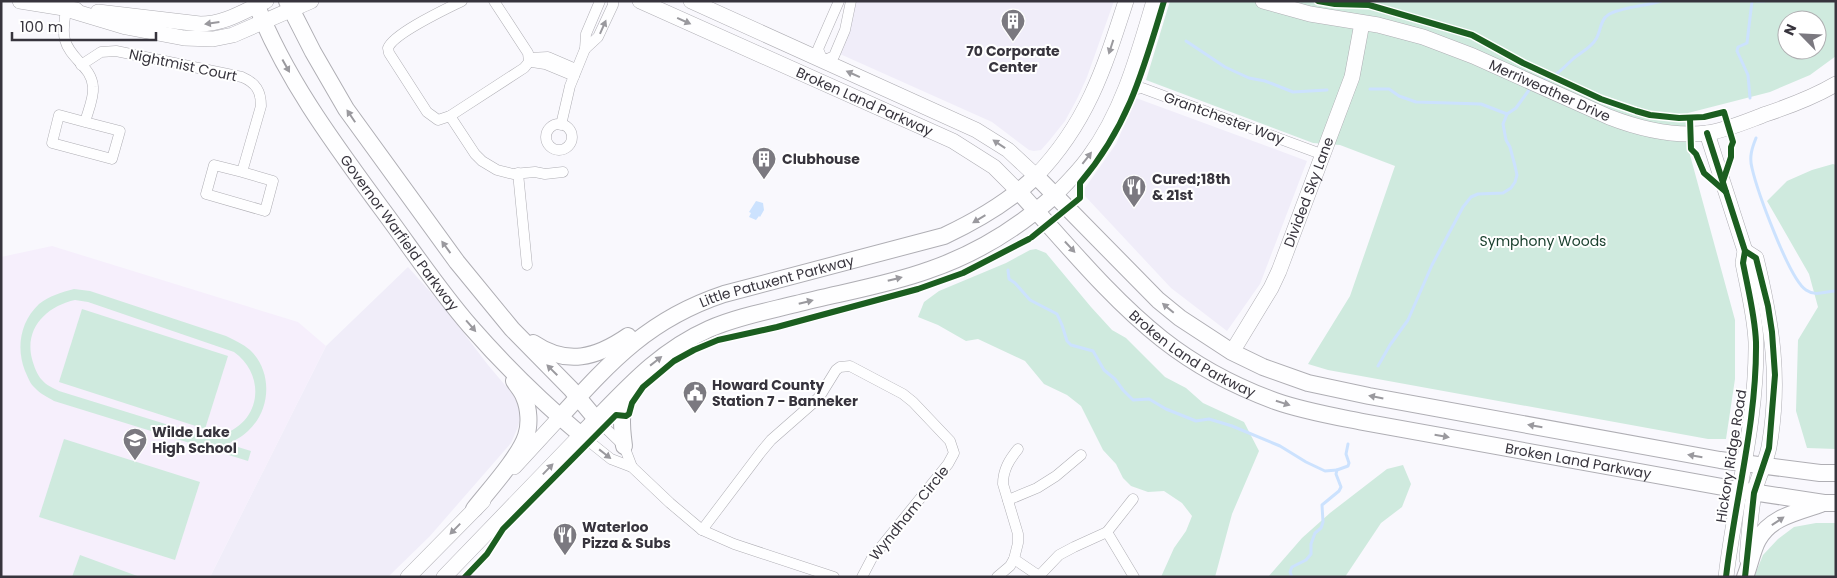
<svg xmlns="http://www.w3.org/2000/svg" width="1837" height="578" font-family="Poppins,sans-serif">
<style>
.built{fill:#f0edf9}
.education{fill:#f6effc}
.green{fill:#cfeade;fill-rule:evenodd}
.water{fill:#cce2fe}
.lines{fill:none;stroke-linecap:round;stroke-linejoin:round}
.stream{stroke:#cce2fe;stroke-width:3}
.street-casing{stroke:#afaeb4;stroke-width:11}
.secondary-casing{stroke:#afaeb4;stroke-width:16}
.primary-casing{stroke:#afaeb4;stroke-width:18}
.street{stroke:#fefeff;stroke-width:10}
.secondary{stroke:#fefeff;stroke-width:15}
.primary{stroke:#fefeff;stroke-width:16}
.cycleway-casing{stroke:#fff;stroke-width:9}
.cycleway{stroke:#1b5e20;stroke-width:6}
.oneway{fill:#9a999e}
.labels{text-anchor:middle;stroke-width:4;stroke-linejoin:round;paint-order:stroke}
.poi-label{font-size:14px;font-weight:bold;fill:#37343d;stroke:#fff;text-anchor:start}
.street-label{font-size:14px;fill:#37343d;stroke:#fff}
.park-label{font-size:14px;fill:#1b412f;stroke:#fff}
</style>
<rect width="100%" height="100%" fill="#f9f8fd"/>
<!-- built -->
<g class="built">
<polygon points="856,1 1114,1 1087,77 1078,97 1065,121 1049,141 1041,150 1034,151 1029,150 992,122 840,54"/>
<polygon points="1136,98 1307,161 1260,284 1227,331 1171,288 1085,196 1085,188 1116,144"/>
<polygon points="408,267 443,306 488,365 516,398 521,414 518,427 511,443 430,536 388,577 210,577 326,346"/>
</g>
<!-- education -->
<polygon class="education" points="52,246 298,322 326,346 210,577 1,577 1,257"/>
<!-- green -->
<g class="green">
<path d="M1170,1H1836V56L1810,75L1770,92L1688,113L1690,155L1735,320V379L1726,439H1708L1328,370L1308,364L1350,296L1395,166L1340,145L1313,143L1146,80ZM1787,20H1817V50H1787Z"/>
<polygon points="1833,164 1836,165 1836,449 1807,448 1796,411 1798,340 1818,307 1809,274 1767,201 1787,181 1812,170"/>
<polygon points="1036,249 1046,253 1091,307 1112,330 1126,338 1165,377 1186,388 1203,403 1244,422 1259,451 1232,514 1215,577 1161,577 1174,548 1186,531 1192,516 1182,503 1164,491 1148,492 1131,486 1123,478 1116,464 1103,450 1081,406 1067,395 1044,384 1025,361 978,339 966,341 938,325 918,317 924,302 939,291 1006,263 1030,250"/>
<path d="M74,289L90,291L226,336C234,340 243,344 250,350C273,372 271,410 248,431C242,437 235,440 228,444L251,451L248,461L54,401C48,397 40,394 35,388C30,384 28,377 25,371C16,348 20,322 39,304C49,296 62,292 74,289ZM75,300L88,302L234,352C267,376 261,423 221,435C215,437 207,436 201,435L59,391C53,388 46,385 42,380C37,375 34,366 32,359C24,328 47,306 75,300Z"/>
<polygon points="82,309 228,356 205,429 59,382"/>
<polygon points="64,439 200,482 175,560 39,517"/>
<polygon points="1403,465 1411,484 1402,507 1381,523 1345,577 1268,577 1302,538 1330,513 1387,469"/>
<polygon points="1816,523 1836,523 1836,577 1754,577 1763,555 1778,539 1794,527"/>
<polygon points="80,555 140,577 72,577"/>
</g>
<!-- water -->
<polygon class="water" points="756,201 763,203 764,210 760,217 759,216 756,220 749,217 751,213 749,212"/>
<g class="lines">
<!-- stream -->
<g class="stream">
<polyline points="1757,1 1764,1"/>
<polyline points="1186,41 1225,67 1249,78 1265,81 1293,92 1327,90"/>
<path d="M1542,81C1556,77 1563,68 1573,59C1581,52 1591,48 1596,39C1601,31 1600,20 1608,15C1619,7 1647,6 1661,1"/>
<polyline points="1370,89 1389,89 1399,96 1416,102 1481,104 1507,114"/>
<polyline points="1750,98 1748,75 1737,51 1738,47 1747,43 1752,1"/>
<path d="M1756,138C1752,148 1749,157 1752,168C1757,190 1789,279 1806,290C1816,297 1825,291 1836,291"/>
<polyline points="1008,270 1009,279 1015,283 1030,300 1057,314 1062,325 1067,341 1071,345 1093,351 1104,370 1115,379 1123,390 1133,400 1149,399 1166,409 1196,421 1209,419 1232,426 1280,446 1306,462 1325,471 1337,470"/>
<polyline points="1378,366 1390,345 1408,320 1432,265 1463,207 1471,197 1478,194 1503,193 1511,188 1515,182 1517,175 1515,166 1510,147 1506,140 1503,124 1507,114 1516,108 1529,90 1533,87"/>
<polyline points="1292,577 1290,572 1292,567 1306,560 1311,554 1311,544 1315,533 1321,528 1323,522 1322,505 1339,491 1341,487 1336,474 1337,470 1348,466 1349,463 1346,454 1348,444"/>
</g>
<defs>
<g id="street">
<path d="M462,1C446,9 394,33 388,48L389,53L427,112L438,120L450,116L524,68L529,62L528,53L494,1"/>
<polyline points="839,1 818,49 823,61 834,56 845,30 851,1"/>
<path d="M66,9C65,19 62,30 65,40C70,59 92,67 93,87C94,98 88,111 85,122L120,131L112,159L52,143L59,115L85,122"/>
<polyline points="585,49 598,37 613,5 613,1"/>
<polyline points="529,58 548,57 576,69"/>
<polyline points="532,62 545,64 574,76"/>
<path d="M81,65L101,52L116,51L242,77C256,83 261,91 261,106L242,172L273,181L265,211L206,194L214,165L242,172"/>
<polyline points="1125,91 1142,88 1321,154"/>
<polyline points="450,116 475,154 482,161 497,170 513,174 535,172 545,174 563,172"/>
<circle cx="559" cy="137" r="13"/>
<polyline points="561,125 570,86 585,49 586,34 600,1"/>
<polyline points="518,173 527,265"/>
<polyline points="596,419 624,446 632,467"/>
<polyline points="581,435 611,459 632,467 670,503 702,530 734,544 834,577"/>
<path d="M1018,449C1009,460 1003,470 1003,484L1018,534V543L1014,559L1039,576L1059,555L1074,547L1107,532L1133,499"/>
<polyline points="1008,500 1037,488 1056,476 1081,455"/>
<polyline points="702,530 761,452 771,440 812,404 820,396 836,370 840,367 850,366 903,394 913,402 950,441 954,453 948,464 872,558 862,577"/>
<polyline points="1107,532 1134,577"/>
<polyline points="997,577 1010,566 1014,559"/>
</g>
<g id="secondary">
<polyline points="20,1 76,10"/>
<path id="s1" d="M640,1L953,141L994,167L1019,192"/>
<path d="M691,1L976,130L1008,150L1036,176C1087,123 1104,69 1126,1"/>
<path id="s2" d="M1263,1L1310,14L1378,25L1423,37L1473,56L1609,117C1640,129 1673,137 1707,133C1727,130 1747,121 1766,114C1790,106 1814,97 1836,84"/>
<polyline points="66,9 126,27 184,38 213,39 233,35 311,1"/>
<path d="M98,12L200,24C225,24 244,11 266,1"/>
<path d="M1707,133L1745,251L1743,263C1748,289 1755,316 1756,342C1757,422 1735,499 1726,577"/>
<path d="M1055,195C1067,183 1079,171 1089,157C1123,111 1138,55 1154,1"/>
<path d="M1745,251L1756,258C1772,324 1781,379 1769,447C1766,463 1757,478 1754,494C1750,515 1749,537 1747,559"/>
<path id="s3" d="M1232,352L1271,288L1279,271L1352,77L1362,23"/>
<polyline points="514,467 560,417"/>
<polyline points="408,577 483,501"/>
<polyline points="444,577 581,435"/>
</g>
<g id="primary">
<path id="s4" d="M255,1C284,76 332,141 379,205C409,245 437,288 470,326C504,365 542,402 581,435C622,394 655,353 709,329C736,317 768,311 796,304C839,293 888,285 929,270C976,254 1018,228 1055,195"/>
<polyline points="287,1 313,52 346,109 457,262 512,329 571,389 596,419"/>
<path id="s5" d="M1019,192C1064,241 1110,298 1162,339C1195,365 1234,386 1275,401C1303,411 1333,416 1363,422L1739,490L1824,503H1836"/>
<path d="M533,343C567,366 596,358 628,336"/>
<path id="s6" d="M560,417C612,360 649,319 724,294L944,236C978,220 1009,202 1036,176L1158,300L1180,318L1232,352L1263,367L1308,383L1369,396L1720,460L1820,473H1836"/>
<path d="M624,446C621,423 620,410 630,388"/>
<path d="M474,509C489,490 519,457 526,436C530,425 529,408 524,397C522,391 517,386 514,381"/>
<path d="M1745,577C1750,565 1752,551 1758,540C1770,517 1798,512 1821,504"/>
</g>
</defs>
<!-- street casing -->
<use href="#street" class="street-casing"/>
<!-- secondary casing -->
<use href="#secondary" class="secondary-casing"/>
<!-- primary casing -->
<use href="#primary" class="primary-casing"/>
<!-- street -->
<use href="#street" class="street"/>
<!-- secondary -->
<use href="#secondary" class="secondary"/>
<!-- primary -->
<use href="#primary" class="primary"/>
<defs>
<g id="cycleway">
<polyline points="1318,1 1335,4 1369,5 1472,35 1523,63 1601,99 1636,111 1650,115 1679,118 1704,117 1724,112 1733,142 1731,147 1731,157 1723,181"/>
<polyline points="1690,118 1691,149 1696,154 1704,173 1726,192"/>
<path d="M1707,133L1745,251L1743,263C1748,289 1755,316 1756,342C1757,422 1735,499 1726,577"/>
<path d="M1032,237L1080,198V183C1128,127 1143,71 1164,1"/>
<polyline points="465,577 487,554 503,529 616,415 626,416 629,414 632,403 643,387 674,361 694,350 718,340 777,327 918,289 963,273 1029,239"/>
<polyline points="1745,577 1754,493 1769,448 1775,375 1772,332 1768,306 1756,258 1745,251"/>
</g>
</defs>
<!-- cycleway casing -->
<use href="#cycleway" class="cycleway-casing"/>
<!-- cycleway -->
<use href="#cycleway" class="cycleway"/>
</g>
<!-- one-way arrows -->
<defs><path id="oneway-solid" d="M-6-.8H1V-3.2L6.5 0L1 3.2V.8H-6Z" transform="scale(1.25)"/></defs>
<g class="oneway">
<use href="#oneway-solid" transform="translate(684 21) rotate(24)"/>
<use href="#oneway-solid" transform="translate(212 23) rotate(172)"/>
<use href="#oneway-solid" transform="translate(603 27) rotate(-66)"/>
<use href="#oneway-solid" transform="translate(1111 47) rotate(108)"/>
<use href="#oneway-solid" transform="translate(286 66) rotate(61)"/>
<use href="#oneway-solid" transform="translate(853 74) rotate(-156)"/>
<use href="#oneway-solid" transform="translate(351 116) rotate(-124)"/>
<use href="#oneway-solid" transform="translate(999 144) rotate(-146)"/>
<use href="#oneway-solid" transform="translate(1087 158) rotate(-52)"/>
<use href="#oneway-solid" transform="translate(979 219) rotate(149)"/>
<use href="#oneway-solid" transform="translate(446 247) rotate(-126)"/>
<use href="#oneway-solid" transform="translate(1070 247) rotate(47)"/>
<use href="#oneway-solid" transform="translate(895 279) rotate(-14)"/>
<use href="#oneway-solid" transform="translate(806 302) rotate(-14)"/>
<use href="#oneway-solid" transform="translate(1168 308) rotate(-140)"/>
<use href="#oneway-solid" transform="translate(471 326) rotate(49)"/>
<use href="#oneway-solid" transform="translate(656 361) rotate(-38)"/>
<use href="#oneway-solid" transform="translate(552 370) rotate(-135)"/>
<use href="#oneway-solid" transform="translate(1376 397) rotate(-169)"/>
<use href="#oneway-solid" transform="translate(1283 403) rotate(18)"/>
<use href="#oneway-solid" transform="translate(1535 426) rotate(-170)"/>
<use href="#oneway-solid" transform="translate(1442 436) rotate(10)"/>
<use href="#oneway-solid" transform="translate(605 454) rotate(38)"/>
<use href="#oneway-solid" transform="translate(1695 456) rotate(-170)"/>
<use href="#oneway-solid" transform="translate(548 469) rotate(-46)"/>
<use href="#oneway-solid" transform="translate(1778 521) rotate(-34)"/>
<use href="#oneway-solid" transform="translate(455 529) rotate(134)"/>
</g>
<!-- icons -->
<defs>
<symbol id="building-pin" viewBox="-11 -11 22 30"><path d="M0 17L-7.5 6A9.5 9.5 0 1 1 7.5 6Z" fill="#7b7980" stroke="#fff"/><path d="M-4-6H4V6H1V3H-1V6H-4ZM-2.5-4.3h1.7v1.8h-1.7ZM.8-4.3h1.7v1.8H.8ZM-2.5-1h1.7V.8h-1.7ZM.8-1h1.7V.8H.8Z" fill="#fff"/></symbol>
<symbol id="restaurant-pin" viewBox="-11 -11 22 30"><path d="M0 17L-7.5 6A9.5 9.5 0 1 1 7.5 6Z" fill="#7b7980" stroke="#fff"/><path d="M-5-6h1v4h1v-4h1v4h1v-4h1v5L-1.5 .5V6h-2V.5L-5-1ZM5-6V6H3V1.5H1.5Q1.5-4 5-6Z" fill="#fff"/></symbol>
<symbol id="civic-pin" viewBox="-11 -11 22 30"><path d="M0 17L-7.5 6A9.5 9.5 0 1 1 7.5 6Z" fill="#7b7980" stroke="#fff"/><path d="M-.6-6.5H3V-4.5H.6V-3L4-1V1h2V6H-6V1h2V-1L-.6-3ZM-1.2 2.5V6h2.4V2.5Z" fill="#fff"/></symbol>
<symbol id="school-pin" viewBox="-11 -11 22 30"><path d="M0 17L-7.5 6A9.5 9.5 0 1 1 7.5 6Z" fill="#7b7980" stroke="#fff"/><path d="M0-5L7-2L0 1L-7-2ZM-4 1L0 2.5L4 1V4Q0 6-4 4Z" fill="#fff"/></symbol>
</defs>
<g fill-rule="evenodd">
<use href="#building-pin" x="999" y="7" width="28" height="38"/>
<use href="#building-pin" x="750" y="145" width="28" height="38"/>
<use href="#restaurant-pin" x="1120" y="173" width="28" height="38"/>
<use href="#civic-pin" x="681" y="379" width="28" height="38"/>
<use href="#school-pin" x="121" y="426" width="28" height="38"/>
<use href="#restaurant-pin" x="551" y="521" width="28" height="38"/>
</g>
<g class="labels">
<!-- poi labels -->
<g class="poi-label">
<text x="1013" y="56" text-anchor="middle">70 Corporate<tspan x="1013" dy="16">Center</tspan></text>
<text x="782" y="164">Clubhouse</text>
<text x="1152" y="184">Cured;18th<tspan x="1152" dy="16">&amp; 21st</tspan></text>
<text x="712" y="390">Howard County<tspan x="712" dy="16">Station 7 - Banneker</tspan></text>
<text x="152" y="437">Wilde Lake<tspan x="152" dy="16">High School</tspan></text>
<text x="582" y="532">Waterloo<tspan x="582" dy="16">Pizza &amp; Subs</tspan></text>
</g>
<!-- street labels -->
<g class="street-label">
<text transform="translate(183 65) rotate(12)" y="5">Nightmist Court</text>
<text dy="5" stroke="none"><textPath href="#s2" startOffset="302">Merriweather Drive</textPath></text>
<text dy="5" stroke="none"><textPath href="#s1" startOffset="246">Broken Land Parkway</textPath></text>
<text transform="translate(1224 118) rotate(20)" y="5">Grantchester Way</text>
<text dy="5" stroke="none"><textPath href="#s3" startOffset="178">Divided Sky Lane</textPath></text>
<text dy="5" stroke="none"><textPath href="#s4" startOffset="274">Governor Warfield Parkway</textPath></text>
<text dy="5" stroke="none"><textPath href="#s6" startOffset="262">Little Patuxent Parkway</textPath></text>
<text dy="5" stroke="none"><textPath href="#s5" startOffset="239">Broken Land Parkway</textPath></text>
<text transform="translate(1731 456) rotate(-81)" y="5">Hickory Ridge Road</text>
<text dy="5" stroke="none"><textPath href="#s5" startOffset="644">Broken Land Parkway</textPath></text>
<text transform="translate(909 513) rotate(-51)" y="5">Wyndham Circle</text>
</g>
<!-- park labels -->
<g class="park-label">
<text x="1543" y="246">Symphony Woods</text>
</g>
</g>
<!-- border -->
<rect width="1837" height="578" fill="none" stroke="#37343d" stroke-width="5"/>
<!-- north arrow -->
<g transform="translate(1802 35) rotate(294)"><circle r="24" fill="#ffffff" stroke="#afaeb1"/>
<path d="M0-4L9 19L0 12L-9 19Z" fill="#7b7980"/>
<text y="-8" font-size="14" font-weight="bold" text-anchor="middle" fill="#37343d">N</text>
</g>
<!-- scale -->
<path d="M12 32v8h144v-8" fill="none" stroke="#37343d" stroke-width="2.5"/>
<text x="20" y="32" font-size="15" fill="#37343d" stroke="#ffffff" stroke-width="4" paint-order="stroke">100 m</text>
</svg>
